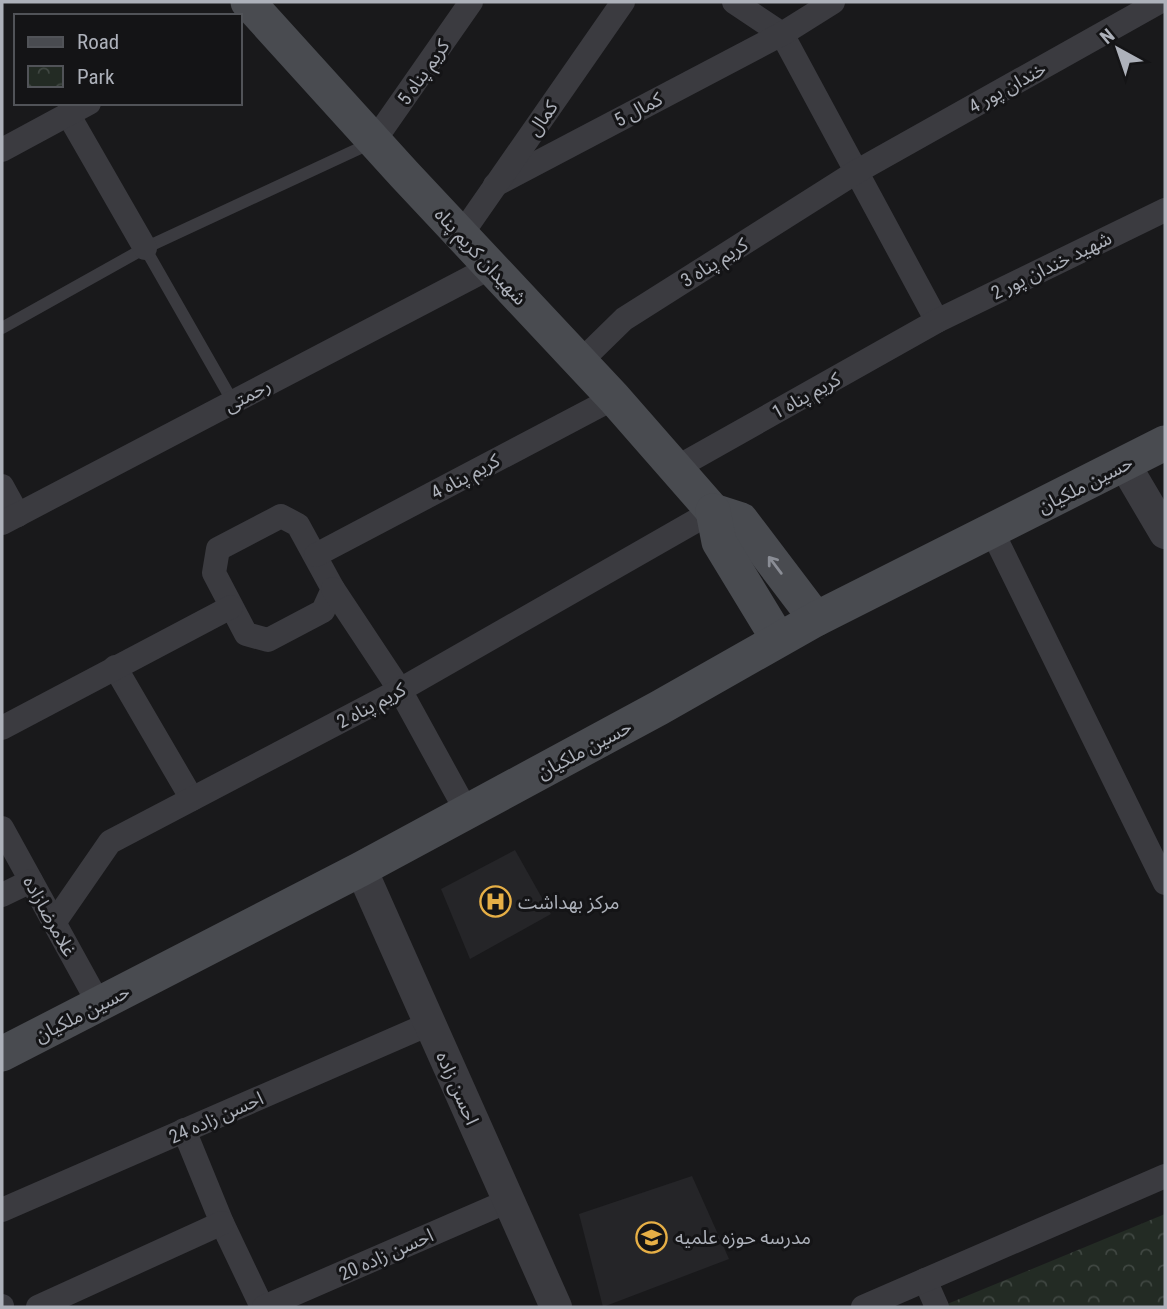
<svg xmlns="http://www.w3.org/2000/svg" width="1167" height="1309" font-family="'Roboto Condensed','Noto Sans Arabic',sans-serif">
<style>
.built{fill:#252528}
.park{fill:url(#park-crowns)}
.lines{fill:none;stroke-linecap:round;stroke-linejoin:round}
.service{stroke:#3b3b40;stroke-width:12}
.minor{stroke:#3b3b40;stroke-width:24}
.tertiary{stroke:#3b3b40;stroke-width:32}
.secondary{stroke:#494b50;stroke-width:35}
.oneway{stroke:#8a8d95}
.labels{text-anchor:middle;stroke-width:6;stroke-linejoin:round;paint-order:stroke}
.street-label{font-size:19px;fill:#adb1ba;stroke:#141416}
.poi-label{font-size:19px;fill:#adb1ba;stroke:#141416;text-anchor:start}
</style>
<defs>
<pattern id="park-crowns" width="20" height="18" patternUnits="userSpaceOnUse" patternTransform="scale(1.75)"><rect width="20" height="18" fill="#232b24"/><path d="M2 6a3 3 0 1 1 6 0M12 15a3 3 0 1 1 6 0" fill="none" stroke="#404742"/></pattern>
</defs>
<rect width="100%" height="100%" fill="#19191b"/>
<!-- built -->
<g class="built">
<polygon points="515,850 551,914 470,959 441,889"/>
<polygon points="692,1176 729,1259 603,1307 579,1214"/>
</g>
<!-- park -->
<polygon class="park" points="1165,1214 1165,1307 940,1307"/>
<g class="lines">
<!-- service -->
<g class="service">
<polyline points="145,248 233,402"/>
<polyline points="2,328 145,248 371,143"/>
</g>
<!-- minor -->
<g class="minor">
<polyline points="734,2 782,34 937,321"/>
<polyline points="68,114 145,248"/>
<polyline points="374,141 471,2"/>
<polyline points="2,150 89,103"/>
<polyline points="495,185 782,34 833,2"/>
<polyline points="461,235 623,2"/>
<polyline points="580,362 624,319 856,172 1159,2"/>
<polyline points="676,468 937,321 1165,210"/>
<polyline points="2,486 18,515"/>
<polygon points="281,516 298,525 333,589 323,611 268,640 246,634 214,573 218,549"/>
<polyline points="2,523 491,267"/>
<polyline points="992,531 1165,883"/>
<polyline points="316,555 614,398"/>
<polyline points="333,589 400,690 467,812"/>
<polyline points="115,667 192,799"/>
<polyline points="2,728 231,607"/>
<polyline points="2,828 99,1004"/>
<polyline points="2,895 31,881"/>
<polyline points="54,923 110,842 400,690 713,511"/>
<polyline points="184,1130 222,1223 262,1307"/>
<polyline points="2,1210 429,1024"/>
<polyline points="925,1280 937,1307"/>
<polyline points="2,1306 2,1307"/>
<polyline points="38,1307 222,1223"/>
<polyline points="264,1307 508,1201"/>
<polyline points="863,1307 1165,1176"/>
</g>
<!-- tertiary -->
<g class="tertiary">
<polyline points="1125,465 1165,533"/>
<polyline points="361,869 556,1307"/>
</g>
<!-- secondary -->
<g class="secondary">
<polyline points="248,2 404,174 614,398 713,511"/>
<polyline points="713,511 741,520 816,619"/>
<polyline points="713,511 719,542 778,639"/>
<polyline points="2,1054 361,869 659,708 816,619 1165,443"/>
</g>
</g>
<!-- one-way arrows -->
<defs><path id="oneway-shaft" d="M-6 0H5M1.5-3L5.5 0L1.5 3" fill="none" stroke-width="1.6" stroke-linecap="round" stroke-linejoin="round" transform="scale(1.75)"/></defs>
<use class="oneway" href="#oneway-shaft" transform="translate(775 565) rotate(-127)"/>
<!-- icons -->
<defs>
<symbol id="hospital-ring" viewBox="-11 -11 22 22"><circle r="9.5" fill="#141416" stroke="#e6af46" stroke-width="1.5"/><path d="M-5-5h3v3.5h4V-5h3V5h-3V1.5h-4V5h-3Z" fill="#e6af46"/></symbol>
<symbol id="school-ring" viewBox="-11 -11 22 22"><circle r="9.5" fill="#141416" stroke="#e6af46" stroke-width="1.5"/><path d="M0-5L7-2L0 1L-7-2ZM-4 1L0 2.5L4 1V4Q0 6-4 4Z" fill="#e6af46"/></symbol>
</defs>
<g fill-rule="evenodd">
<use href="#hospital-ring" x="478" y="884" width="35" height="35"/>
<use href="#school-ring" x="634" y="1220" width="35" height="35"/>
</g>
<g class="labels">
<!-- street labels -->
<g class="street-label">
<text transform="translate(423 72) rotate(-55)" y="7">کریم پناه 5</text>
<text transform="translate(1007 87) rotate(-29)" y="7">خندان پور 4</text>
<text transform="translate(638 109) rotate(-28)" y="7">کمال 5</text>
<text transform="translate(542 118) rotate(-55)" y="7">کمال</text>
<text transform="translate(481 256) rotate(47)" y="7">شهیدان کریم پناه</text>
<text transform="translate(714 262) rotate(-32)" y="7">کریم پناه 3</text>
<text transform="translate(1051 265) rotate(-26)" y="7">شهید خندان پور 2</text>
<text transform="translate(247 395) rotate(-28)" y="7">رحمتی</text>
<text transform="translate(806 395) rotate(-29)" y="7">کریم پناه 1</text>
<text transform="translate(465 476) rotate(-28)" y="7">کریم پناه 4</text>
<text transform="translate(1085 484) rotate(-27)" y="7">حسین ملکیان</text>
<text transform="translate(371 705) rotate(-28)" y="7">کریم پناه 2</text>
<text transform="translate(584 749) rotate(-28)" y="7">حسین ملکیان</text>
<text transform="translate(50 916) rotate(61)" y="7">غلامرضازاده</text>
<text transform="translate(82 1013) rotate(-27)" y="7">حسین ملکیان</text>
<text transform="translate(458 1088) rotate(66)" y="7">احسن زاده</text>
<text transform="translate(216 1117) rotate(-24)" y="7">احسن زاده 24</text>
<text transform="translate(386 1254) rotate(-24)" y="7">احسن زاده 20</text>
</g>
<!-- poi labels -->
<g class="poi-label">
<text x="518" y="909">مرکز بهداشت</text>
<text x="675" y="1244">مدرسه حوزه علمیه</text>
</g>
</g>
<!-- border -->
<rect width="1167" height="1309" fill="none" stroke="#adb1ba" stroke-width="7"/>
<!-- legend -->
<rect x="14" y="14" width="228" height="91" fill="#141416" stroke="#515358" stroke-width="2"/>
<rect x="28" y="37" width="35" height="10" fill="#494b50" stroke="#515358" stroke-width="2"/>
<text x="77" y="49" font-size="21" fill="#adb1ba">Road</text>
<rect x="28" y="66" width="35" height="21" fill="url(#park-crowns)" stroke="#515358" stroke-width="2"/>
<text x="77" y="84" font-size="21" fill="#adb1ba">Park</text>
<!-- north arrow -->
<g transform="translate(1118 49) rotate(320)" stroke="#141416" stroke-width="5" paint-order="stroke">
<path d="M0-5L12 26L0 18L-12 26Z" fill="#adb1ba"/>
<text y="-10" font-size="19" font-weight="bold" text-anchor="middle" fill="#adb1ba">N</text>
</g>
</svg>
